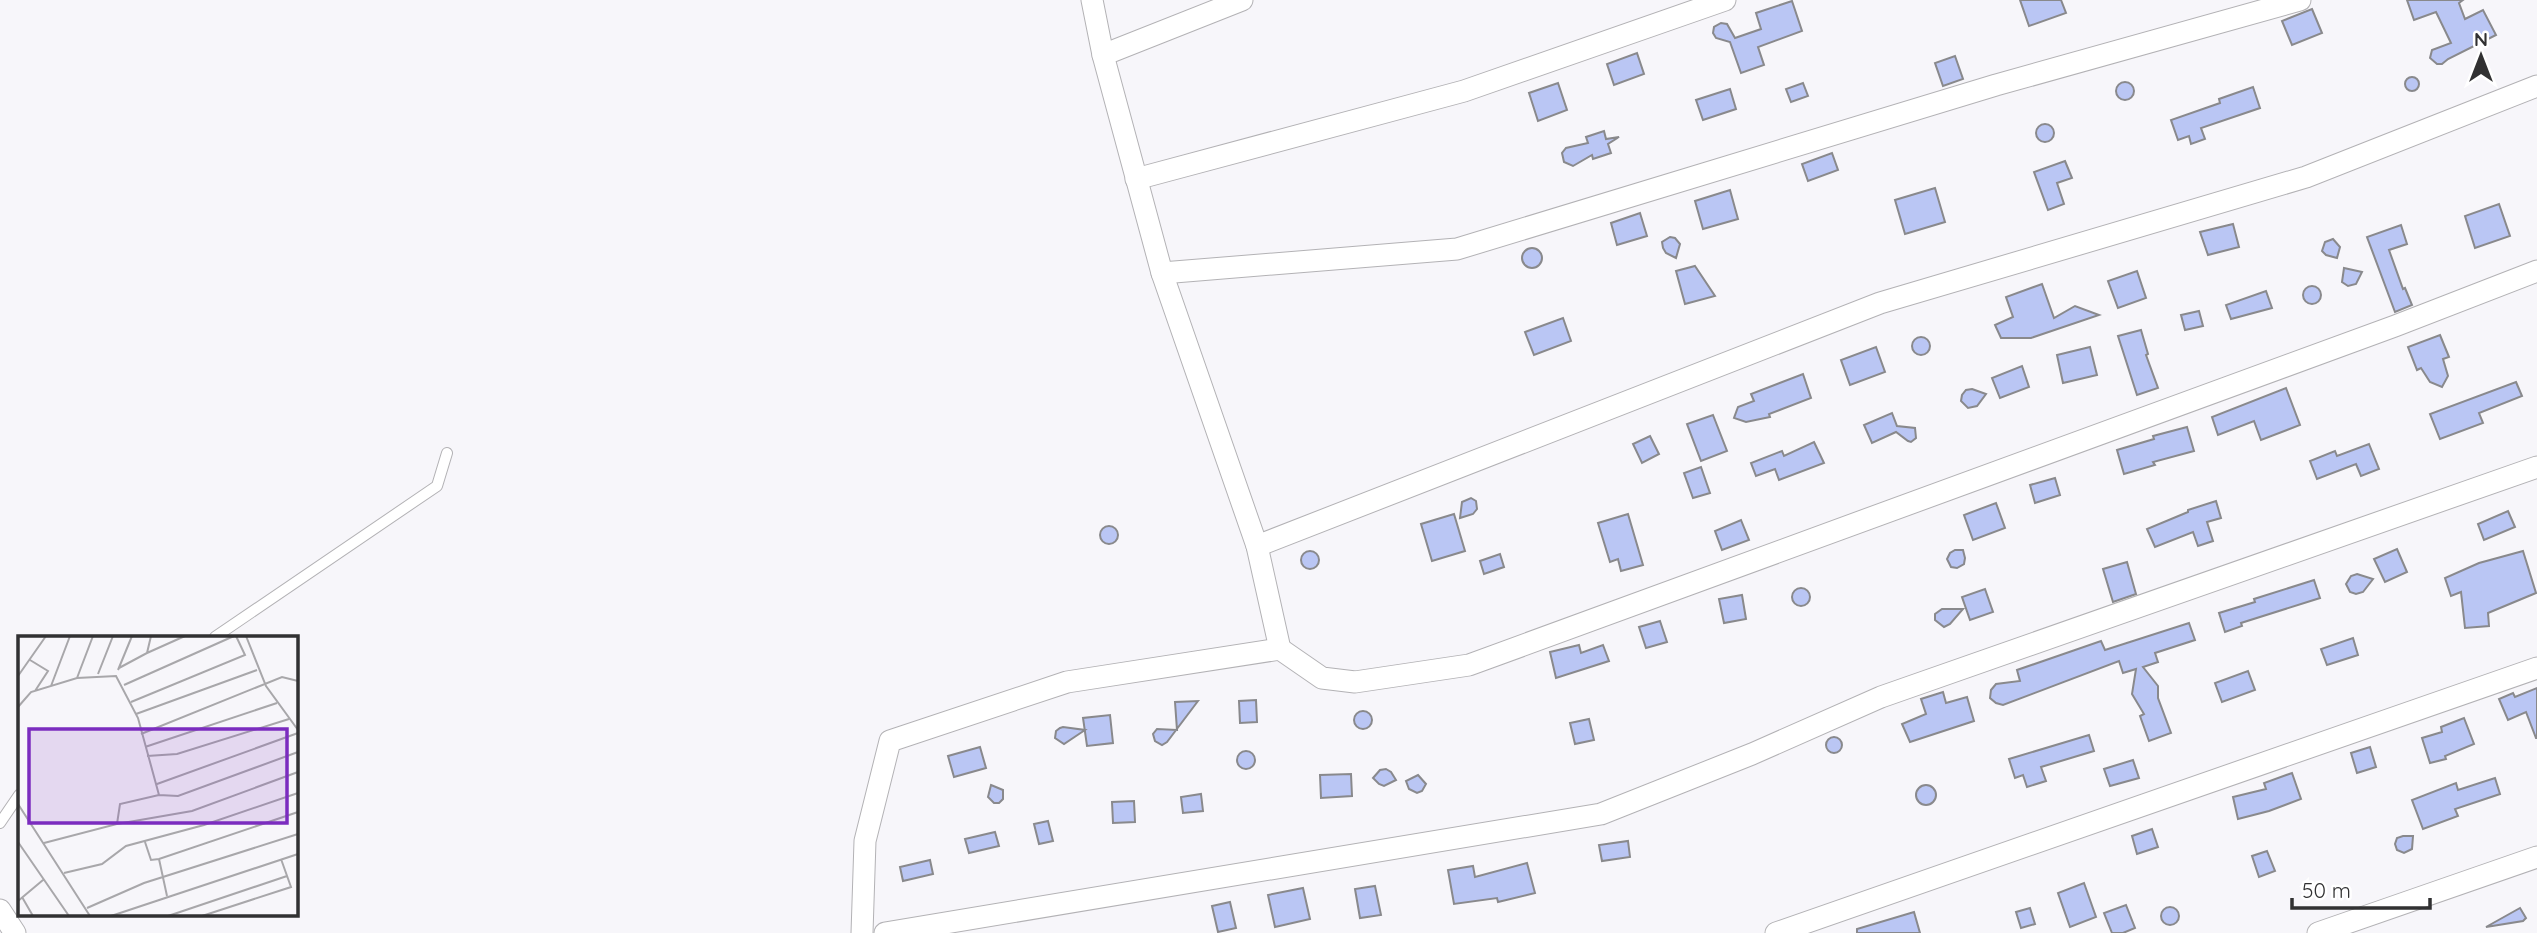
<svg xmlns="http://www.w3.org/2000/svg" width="2537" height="933" font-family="Quicksand,sans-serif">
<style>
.building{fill:#bac6f4;stroke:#89898c;stroke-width:2}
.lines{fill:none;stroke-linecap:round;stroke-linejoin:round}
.lane-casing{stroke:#b3b2b5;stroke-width:12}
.street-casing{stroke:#b3b2b5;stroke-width:23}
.lane{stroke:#fff;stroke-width:10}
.street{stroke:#fff;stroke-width:21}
.inset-road{fill:none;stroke:#a8a7aa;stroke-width:2}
.view{fill:#7b2cbf;fill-opacity:0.15;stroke:#7b2cbf;stroke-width:3.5}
.inset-edge{fill:none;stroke:#313132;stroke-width:3.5}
</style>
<rect width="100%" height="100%" fill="#f7f6fa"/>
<!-- building -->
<g class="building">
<polygon points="2020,0 2061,0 2066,13 2029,26"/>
<polygon points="2407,0 2463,0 2459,3 2465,19 2483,10 2496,35 2448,59 2442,64 2437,64 2430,58 2432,50 2451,43 2436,12 2414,20"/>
<polygon points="1792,1 1802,31 1758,47 1764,65 1741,73 1730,42 1716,38 1713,33 1714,27 1721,23 1727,24 1735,38 1761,29 1756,13"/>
<polygon points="2312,9 2322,33 2292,45 2282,21"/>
<polygon points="1637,53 1644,74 1614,85 1607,64"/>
<polygon points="1955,56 1963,79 1943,86 1935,63"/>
<circle cx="2412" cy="84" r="7"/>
<circle cx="2125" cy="91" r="9"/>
<polygon points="1558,83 1567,110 1538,121 1529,93"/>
<polygon points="1803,83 1808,96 1791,102 1786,89"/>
<polygon points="2253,87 2260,108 2201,128 2205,139 2191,144 2189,136 2178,140 2171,120 2220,103 2219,99"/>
<polygon points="1730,89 1736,109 1703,120 1696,100"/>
<circle cx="2045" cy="133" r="9"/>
<polygon points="1604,131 1606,139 1619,137 1608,144 1611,153 1593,159 1592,155 1573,166 1564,162 1562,153 1566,148 1588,143 1586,137"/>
<polygon points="1832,153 1838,170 1808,181 1802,164"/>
<polygon points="2065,161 2072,178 2057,183 2064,204 2048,210 2034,172"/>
<polygon points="1935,188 1945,222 1905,234 1895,200"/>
<polygon points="1730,190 1738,219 1703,229 1695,201"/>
<polygon points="2499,204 2510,236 2475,248 2465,216"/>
<polygon points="1640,213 1647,236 1617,245 1611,223"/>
<polygon points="2233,224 2239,247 2208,255 2200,232"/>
<polygon points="2401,225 2407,244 2389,250 2403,289 2405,288 2412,305 2395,312 2367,237"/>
<polygon points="1670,237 1675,238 1680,244 1676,258 1666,253 1663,248 1662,242"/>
<polygon points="2333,239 2340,247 2337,258 2326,255 2322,251 2325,242"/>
<circle cx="1532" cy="258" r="10"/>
<polygon points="1695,266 1715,296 1685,304 1676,271"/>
<polygon points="2344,268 2362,272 2356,284 2348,286 2342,282"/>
<polygon points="2137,271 2146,298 2118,308 2108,281"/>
<polygon points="2042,284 2054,318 2075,306 2099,315 2031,338 2001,338 1995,325 2013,317 2006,297"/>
<circle cx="2312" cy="295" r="9"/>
<polygon points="2266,291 2272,308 2231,319 2226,305"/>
<polygon points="2199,311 2203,326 2185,330 2181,315"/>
<polygon points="1563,318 1571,341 1534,355 1525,332"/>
<polygon points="2141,330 2148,354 2146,355 2158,388 2137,395 2118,336"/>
<polygon points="2440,335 2449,357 2443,359 2448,376 2442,387 2430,382 2421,368 2417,370 2408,347"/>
<circle cx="1921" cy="346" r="9"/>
<polygon points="1876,347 1885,372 1850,385 1841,360"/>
<polygon points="2090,347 2097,375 2063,383 2057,355"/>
<polygon points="2022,366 2029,387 2000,398 1992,378"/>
<polygon points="1803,374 1811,398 1769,414 1770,417 1746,422 1734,418 1738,407 1754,401 1751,394"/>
<polygon points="2516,382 2522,396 2479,413 2483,423 2440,439 2430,414"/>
<polygon points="2286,388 2300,425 2261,440 2254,421 2218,435 2212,417"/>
<polygon points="1972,389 1986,394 1977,406 1968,408 1961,401 1962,395 1966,390"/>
<polygon points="1892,413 1897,426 1915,428 1916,438 1911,442 1908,441 1896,432 1872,443 1864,425"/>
<polygon points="1713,415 1727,451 1701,461 1687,424"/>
<polygon points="2187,427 2194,451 2153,462 2155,465 2124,474 2117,450 2154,439 2153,436"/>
<polygon points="1650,436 1659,454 1642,463 1633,444"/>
<polygon points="1814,442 1824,463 1779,480 1775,469 1756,476 1751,463 1782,451 1784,456"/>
<polygon points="2369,444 2379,469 2361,476 2356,464 2317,479 2310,461 2335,451 2337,456"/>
<polygon points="1701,467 1710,493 1693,498 1684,473"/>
<polygon points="2055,478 2060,495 2035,503 2030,485"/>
<polygon points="1471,498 1476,501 1477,509 1473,514 1460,518 1462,502"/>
<polygon points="2216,501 2221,518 2207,522 2213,541 2198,546 2193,532 2155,547 2147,529 2188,512 2188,510"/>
<polygon points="1996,503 2005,528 1973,540 1964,515"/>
<polygon points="2508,511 2515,527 2484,540 2478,524"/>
<polygon points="1454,514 1465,551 1432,561 1421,524"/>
<polygon points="1628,514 1643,565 1621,571 1618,559 1610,562 1598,523"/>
<polygon points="1741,520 1749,540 1722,550 1715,531"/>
<circle cx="1109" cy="535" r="9"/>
<polygon points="2397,549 2407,572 2385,582 2374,559"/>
<polygon points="1955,550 1963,550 1965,558 1964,564 1957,568 1951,567 1947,559 1950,553"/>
<polygon points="2523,551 2536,593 2488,613 2489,626 2465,628 2461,592 2451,596 2445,578 2479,563"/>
<circle cx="1310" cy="560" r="9"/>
<polygon points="1500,554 1504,567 1484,574 1480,561"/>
<polygon points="2127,562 2136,594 2113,602 2103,569"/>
<polygon points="2357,574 2373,579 2363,592 2356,594 2350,592 2346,584 2351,576"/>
<polygon points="2314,580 2320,598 2241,623 2242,626 2225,632 2219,613 2255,602 2254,599"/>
<circle cx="1801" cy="597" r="9"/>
<polygon points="1985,589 1993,612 1970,620 1962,597"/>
<polygon points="1742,595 1746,619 1724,623 1719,599"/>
<polygon points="1942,609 1963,609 1950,624 1944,627 1935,620 1935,614"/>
<polygon points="1660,621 1667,642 1646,648 1639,627"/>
<polygon points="2189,623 2195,640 2155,653 2158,662 2143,667 2158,686 2158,698 2171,733 2149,741 2140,716 2144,714 2132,694 2136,669 2123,673 2119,661 2003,705 1996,703 1990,698 1991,690 1996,684 2020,681 2017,670 2101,641 2105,650"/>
<polygon points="2353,638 2358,655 2327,665 2321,649"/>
<polygon points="1579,645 1581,653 1603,645 1609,661 1556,678 1550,652"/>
<polygon points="2248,671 2255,690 2222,702 2215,683"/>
<polygon points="2537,688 2537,738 2536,738 2526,712 2508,720 2499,699 2513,693 2515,697"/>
<polygon points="1943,692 1946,703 1967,697 1974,721 1910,742 1902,724 1926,714 1921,699"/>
<polygon points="1256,700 1257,722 1240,723 1239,701"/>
<polygon points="1198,701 1167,742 1162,745 1155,741 1153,734 1157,729 1177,730 1175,702"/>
<circle cx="1363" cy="720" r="9"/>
<polygon points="1110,715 1113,743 1087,746 1083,718"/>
<polygon points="2464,718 2474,744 2445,756 2446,759 2430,763 2422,738 2442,732 2441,727"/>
<polygon points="1589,719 1594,740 1575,744 1570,723"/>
<polygon points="1060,728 1063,727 1085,730 1064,744 1055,738 1056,731"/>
<polygon points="2089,735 2094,751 2041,767 2046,781 2027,787 2023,775 2015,778 2009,759"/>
<circle cx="1834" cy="745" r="8"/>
<polygon points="980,747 986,768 954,777 948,756"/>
<polygon points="2370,747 2376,767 2357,773 2351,753"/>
<circle cx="1246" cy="760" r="9"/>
<polygon points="2133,760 2139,778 2110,786 2104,769"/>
<polygon points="1386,769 1391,772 1396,780 1384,786 1379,784 1373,778 1380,770"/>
<polygon points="2292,773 2301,799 2269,811 2238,819 2233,797 2266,789 2264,783"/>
<polygon points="1351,774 1352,796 1321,798 1320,775"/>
<polygon points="1418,775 1426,784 1422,791 1417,793 1409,789 1406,781"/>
<polygon points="2495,778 2500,794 2455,809 2458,816 2423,829 2412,800 2456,783 2458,790"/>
<polygon points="991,785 1003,790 1003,799 999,803 994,803 988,797"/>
<circle cx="1926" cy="795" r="10"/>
<polygon points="1201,794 1203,811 1183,813 1181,797"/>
<polygon points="1134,801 1135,822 1113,823 1112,802"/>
<polygon points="1048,821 1053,841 1039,844 1034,824"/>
<polygon points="2152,829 2158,847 2137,854 2132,836"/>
<polygon points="995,832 999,846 969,853 965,839"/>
<polygon points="2403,836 2413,836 2412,849 2404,853 2397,850 2395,844 2397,838"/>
<polygon points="1628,841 1630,857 1602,861 1599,845"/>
<polygon points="2267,851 2275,871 2259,877 2252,856"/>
<polygon points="930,860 933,874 903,881 900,867"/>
<polygon points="1527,863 1535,893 1498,902 1497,898 1454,904 1448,870 1473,866 1475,877"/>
<polygon points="2084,883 2096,917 2070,927 2058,893"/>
<polygon points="1375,886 1381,915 1360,918 1355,889"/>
<polygon points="1303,888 1310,919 1275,927 1268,895"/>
<polygon points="1230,902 1236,928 1218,932 1212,906"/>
<polygon points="2126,905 2135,928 2123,933 2112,933 2104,913"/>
<circle cx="2170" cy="916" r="9"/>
<polygon points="2030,908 2035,924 2021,928 2016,912"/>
<polygon points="2520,908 2526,918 2523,921 2486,927"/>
<polygon points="1914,912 1920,933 1857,933 1857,929"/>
</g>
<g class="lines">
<defs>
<g id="lane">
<polyline points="215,637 437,486 447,453"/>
<polyline points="0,823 19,795"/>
</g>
<g id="street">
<polyline points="1103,55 1242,0"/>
<polyline points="1136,179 1464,91 1725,0"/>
<polyline points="1162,273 1457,249 1996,85 2300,0"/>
<polyline points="1257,546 1880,303 2306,177 2537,86"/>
<polyline points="1280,649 1322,678 1355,682 1469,665 2395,326 2537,271"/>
<polyline points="0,910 15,933"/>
<polyline points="862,933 865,841 890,741 1067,682 1280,649 1257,546 1162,273 1103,55 1092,0"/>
<polyline points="885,933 1601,814 1752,754 1881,697 2537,467"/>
<polyline points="1776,933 2537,668"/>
<polyline points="2318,933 2537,857"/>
</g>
</defs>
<!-- lane casing -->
<use href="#lane" class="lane-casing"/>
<!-- street casing -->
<use href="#street" class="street-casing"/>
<!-- lane -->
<use href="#lane" class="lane"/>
<!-- street -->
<use href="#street" class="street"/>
</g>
<!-- overview -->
<g transform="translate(18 636)">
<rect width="280" height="280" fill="#f7f6fa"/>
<path class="inset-road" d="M228,0L248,50L280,94M129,17L167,0M12,24L30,35L17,55M101,32L129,17L133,0M100,34L114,0M80,38L95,0M0,40L28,0M59,42L75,0M106,49L216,0M33,50L52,0M113,66L227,19L218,0M0,71L13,56L59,42L98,40L120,82L141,159L102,168L99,188L26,207M118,78L239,34M123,98L264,41L280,45M127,111L259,67M129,120L159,118L271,83M139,148L280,97M141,159L160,160L280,116M0,168L72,280M99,188L174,175L280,136M0,206L51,280M127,206L133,224L141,223L280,176M141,223L149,260M46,237L84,228L108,210L186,189L280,157M4,261L15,280M0,265L25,244M69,272L126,247L280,198M93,280L280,218M150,280L269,240M184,280L273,251L263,223"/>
<path class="view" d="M11,93H269V187H11Z"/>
<rect width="280" height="280" class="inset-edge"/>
</g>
<!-- north arrow -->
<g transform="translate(2481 56)" stroke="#ffffff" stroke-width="5" paint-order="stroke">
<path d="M0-5L12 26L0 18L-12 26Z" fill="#313132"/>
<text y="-10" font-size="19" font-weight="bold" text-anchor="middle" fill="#313132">N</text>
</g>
<!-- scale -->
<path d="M2292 898v10h138v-10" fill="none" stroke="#313132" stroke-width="3.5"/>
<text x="2302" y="898" font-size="21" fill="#313132" stroke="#ffffff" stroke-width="5" paint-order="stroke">50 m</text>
</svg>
